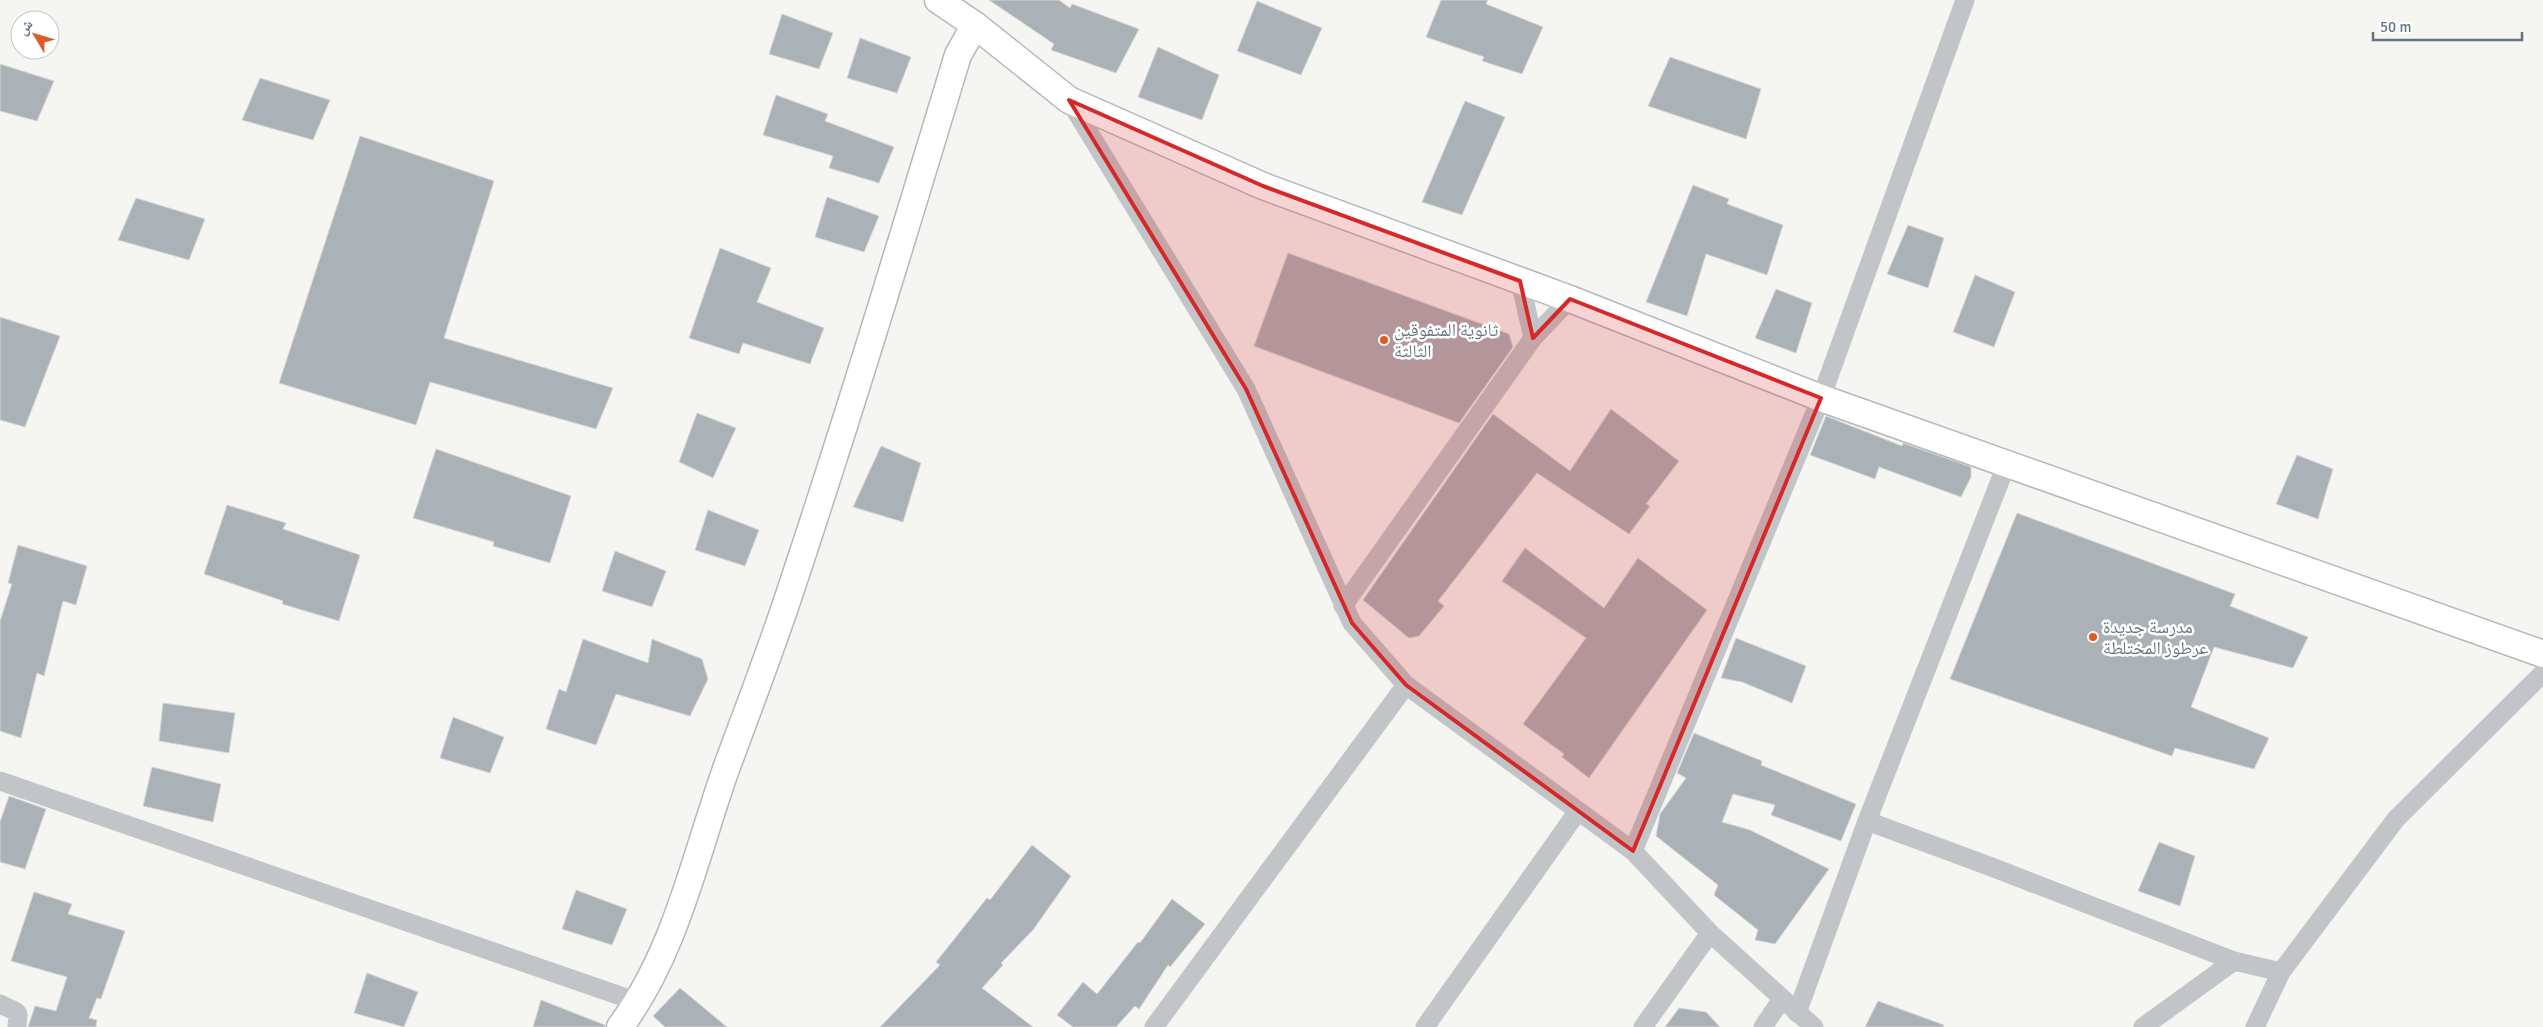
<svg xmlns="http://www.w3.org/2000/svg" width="2543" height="1027" font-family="Signika,'Noto Naskh Arabic',sans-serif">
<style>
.building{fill:#aab1b7;stroke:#d7d7d4}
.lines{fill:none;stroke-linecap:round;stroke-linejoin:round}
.secondary-casing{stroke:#b3b8bd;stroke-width:29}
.street{stroke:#c1c5c8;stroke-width:19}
.secondary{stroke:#fff;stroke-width:26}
.marked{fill:#d62828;fill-opacity:0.2;stroke:#d62828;stroke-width:4;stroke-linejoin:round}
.poi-dot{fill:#e05c27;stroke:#fff;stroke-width:2}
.labels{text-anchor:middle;stroke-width:5;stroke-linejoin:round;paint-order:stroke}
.poi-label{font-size:18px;fill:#657483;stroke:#fff;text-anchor:start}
</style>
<rect width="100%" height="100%" fill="#f5f5f2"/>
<!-- building -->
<g class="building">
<polygon points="989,0 1059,0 1070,8 1072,4 1139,29 1116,73 1051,50 1054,44"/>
<polygon points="1441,0 1488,0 1486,4 1543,27 1522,74 1482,61 1484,57 1426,37"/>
<polygon points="1257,1 1322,28 1301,75 1237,51"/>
<polygon points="782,14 833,33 819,69 769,54"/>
<polygon points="860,38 911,57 897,93 847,78"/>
<polygon points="1158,47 1219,75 1202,120 1138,97"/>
<polygon points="1670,57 1761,89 1746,139 1648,106"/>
<polygon points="0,64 54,81 37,121 0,111"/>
<polygon points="260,78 330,100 313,140 242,120"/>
<polygon points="776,95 828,114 825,121 894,147 879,183 829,168 833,156 763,135"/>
<polygon points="1465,101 1505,117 1462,215 1422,202"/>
<polygon points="360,136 494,181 444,338 613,388 596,429 430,382 416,425 279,383"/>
<polygon points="1693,185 1729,199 1727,204 1783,225 1767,275 1706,254 1687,316 1646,302"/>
<polygon points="827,197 879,216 864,252 815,237"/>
<polygon points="136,198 205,219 189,260 118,240"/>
<polygon points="1908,225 1944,238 1928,288 1887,274"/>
<polygon points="720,248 771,268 757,302 824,328 810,364 743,343 739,354 689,338"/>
<polygon points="1288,253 1509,334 1513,347 1459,423 1254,346"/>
<polygon points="1975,275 2015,292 1994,347 1953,332"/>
<polygon points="1776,289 1812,303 1796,353 1755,338"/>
<polygon points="0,317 60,336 25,427 0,420"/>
<polygon points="1611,409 1679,461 1646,504 1650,506 1629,534 1537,473 1438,601 1444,606 1419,636 1409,638 1363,600 1493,414 1570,471"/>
<polygon points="697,413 736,428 713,478 679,462"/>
<polygon points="1826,416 1902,446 1903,443 1971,467 1971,477 1961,497 1879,467 1875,479 1810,455"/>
<polygon points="881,446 921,463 903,522 853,507"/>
<polygon points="436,449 571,496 550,563 493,546 494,542 413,518"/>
<polygon points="2297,455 2333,469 2318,519 2276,504"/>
<polygon points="227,505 286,523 283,529 360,555 339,621 282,604 283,601 204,574"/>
<polygon points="708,510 759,530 745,566 695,550"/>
<polygon points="2017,513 2235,594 2230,606 2308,637 2293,668 2214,647 2191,707 2269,738 2254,769 2175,748 2172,756 1950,679"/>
<polygon points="18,545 87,566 76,605 63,601 44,676 37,673 21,738 0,731 0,621 12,584 8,583"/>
<polygon points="1525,548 1604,608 1638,558 1707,610 1589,778 1562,757 1564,754 1523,724 1586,638 1502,581"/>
<polygon points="615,551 666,571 652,607 602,591"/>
<polygon points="1736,638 1806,666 1792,703 1742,682 1721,678"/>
<polygon points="583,639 648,663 652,639 702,659 708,679 690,716 616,694 596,745 546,729 559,689 566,692"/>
<polygon points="163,703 235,713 229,753 159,741"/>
<polygon points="453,717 504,737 490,773 440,758"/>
<polygon points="1694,733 1762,761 1761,765 1856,804 1841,841 1771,815 1775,805 1733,794 1722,822 1750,830 1829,869 1775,944 1755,940 1758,930 1714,895 1718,885 1656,836 1660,814 1686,778 1677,773"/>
<polygon points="152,767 221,784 213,822 143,806"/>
<polygon points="9,796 46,809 25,869 0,862 0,822"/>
<polygon points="2159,842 2195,856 2180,906 2138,891"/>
<polygon points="1032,845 1071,876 1033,930 1001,963 1003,965 982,988 1033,1027 880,1027 940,965 936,962 987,898 990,900"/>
<polygon points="576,890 627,909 612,945 562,929"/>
<polygon points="34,892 72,904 68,914 125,931 101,999 97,998 89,1018 97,1020 96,1027 28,1027 35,1006 56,1011 67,977 11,961"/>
<polygon points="1172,899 1205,924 1170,967 1168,965 1139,1009 1135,1006 1116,1027 1073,1027 1057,1015 1083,982 1097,994 1138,942 1140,943"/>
<polygon points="367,973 418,992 404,1027 354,1013"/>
<polygon points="680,988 727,1027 665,1027 653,1016"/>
<polygon points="541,1000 605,1025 605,1027 533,1027"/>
<polygon points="1878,1001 1944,1025 1943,1027 1865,1027"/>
<polygon points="1679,1008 1706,1012 1720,1027 1665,1027"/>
</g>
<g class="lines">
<defs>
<g id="secondary">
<polyline points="938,0 975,25 1069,100 1263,186 1570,299 1821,398 2543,654"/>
<path d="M620,1027C676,952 695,856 726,769C748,709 771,650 791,589C850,412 904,233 958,55L975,25"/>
</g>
</defs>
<!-- secondary casing -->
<use href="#secondary" class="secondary-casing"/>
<!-- street -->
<g class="street">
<polyline points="1069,100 1246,389 1352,623 1406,685 1633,851 1710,933 1814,1027"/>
<polyline points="1520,281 1533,338"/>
<polyline points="1343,606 1533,338 1570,299"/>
<polyline points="0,781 638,1002"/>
<polyline points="1867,821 1989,866 2234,961"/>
<polyline points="1633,851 1821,398 1965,0"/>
<polyline points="0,1004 15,1011 18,1014 17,1027"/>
<polyline points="1797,1013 1867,821 2007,463"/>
<polyline points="1154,1027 1406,685"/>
<polyline points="1425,1027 1578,811"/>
<polyline points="1643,1027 1710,933"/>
<polyline points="1763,1027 1782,999"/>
<polyline points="2143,1027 2234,961 2281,972"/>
<polyline points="2255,1027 2281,972 2396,819 2543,673"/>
</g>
<!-- secondary -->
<use href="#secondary" class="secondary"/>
</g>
<!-- marked area -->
<path class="marked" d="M1069,100L1263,186L1520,281L1533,338L1570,299L1821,398L1633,851L1406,685L1352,623L1246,389Z"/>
<!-- markers -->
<g class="poi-dot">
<circle cx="1384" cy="340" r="5"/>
<circle cx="2093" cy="637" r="5"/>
</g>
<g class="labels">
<!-- poi labels -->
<g class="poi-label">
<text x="1394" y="336">ثانوية المتفوقين<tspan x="1394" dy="21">الثالثة</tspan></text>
<text x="2103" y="633">مدرسة جديدة<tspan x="2103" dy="21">عرطوز المختلطة</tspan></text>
</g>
</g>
<!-- north arrow -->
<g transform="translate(35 35) rotate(308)"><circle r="24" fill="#ffffff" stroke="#c1c7cd"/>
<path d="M0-4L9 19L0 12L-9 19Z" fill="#e05c27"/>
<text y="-8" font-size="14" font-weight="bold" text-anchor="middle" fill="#657483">ش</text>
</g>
<!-- scale -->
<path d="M2373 32v8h149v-8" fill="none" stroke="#657483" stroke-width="2.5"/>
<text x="2380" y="32" font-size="15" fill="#657483" stroke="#ffffff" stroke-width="4" paint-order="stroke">50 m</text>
</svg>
